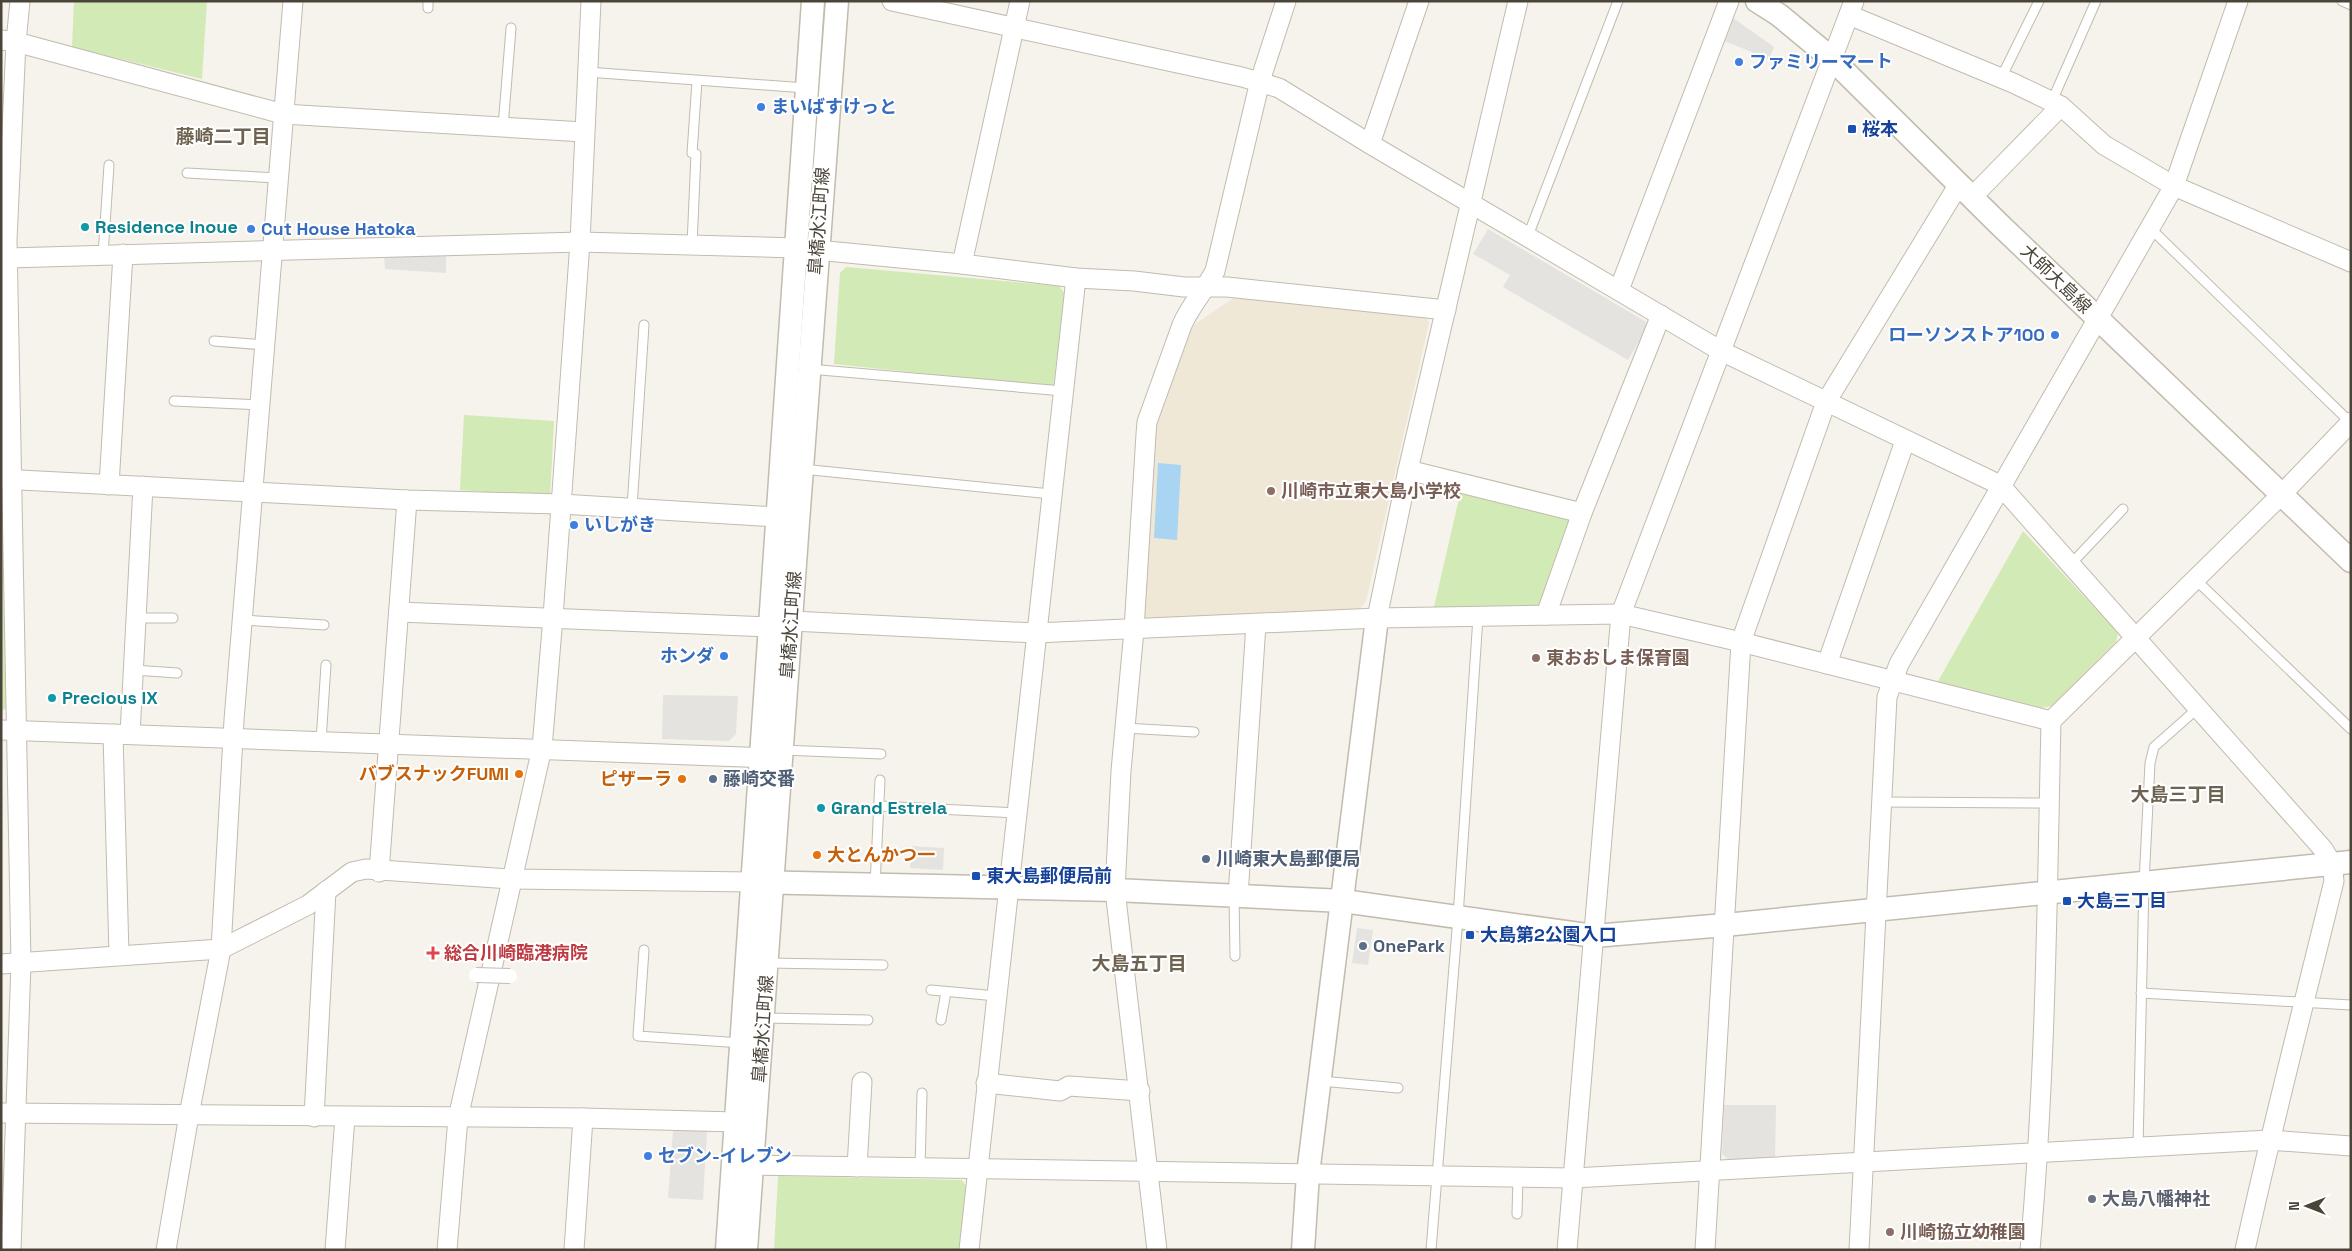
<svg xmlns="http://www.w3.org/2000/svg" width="2352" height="1251" font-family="'Space Grotesk','Noto Sans JP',sans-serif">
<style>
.education{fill:#efe8d6}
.green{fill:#d2eab5}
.parking{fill:#e5e3e0}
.water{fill:#a9d4f2}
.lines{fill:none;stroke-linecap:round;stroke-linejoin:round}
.service-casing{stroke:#c2bbae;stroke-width:11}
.minor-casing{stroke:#c2bbae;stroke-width:21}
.tertiary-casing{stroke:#c2bbae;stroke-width:25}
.service{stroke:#fff;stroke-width:9}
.minor{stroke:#fff;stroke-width:19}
.tertiary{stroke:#fff;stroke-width:22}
.pedestrian-bridge-casing{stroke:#c2bbae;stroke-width:16;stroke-linecap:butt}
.pedestrian-bridge{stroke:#fff;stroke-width:14}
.shop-dot{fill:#3f7fe0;stroke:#fff;stroke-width:2}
.transit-dot{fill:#1a4fb4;stroke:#fff;stroke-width:2}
.culture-dot{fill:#0f9aa8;stroke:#fff;stroke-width:2}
.education-dot{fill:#8d6e63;stroke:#fff;stroke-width:2}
.food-dot{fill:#e8710a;stroke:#fff;stroke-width:2}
.service-dot{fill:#5c6f8a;stroke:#fff;stroke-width:2}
.health-dot{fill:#e0444e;stroke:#fff;stroke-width:2}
.worship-dot{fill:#6b7280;stroke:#fff;stroke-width:2}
.labels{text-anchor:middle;stroke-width:4;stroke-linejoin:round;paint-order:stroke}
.shop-label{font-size:18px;font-weight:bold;fill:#366cbe;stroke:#fff;text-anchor:start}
.transit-label{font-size:18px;font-weight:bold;fill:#164399;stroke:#fff;text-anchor:start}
.street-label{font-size:18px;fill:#4b4439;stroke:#fff}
.culture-label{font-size:18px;font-weight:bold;fill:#0d838f;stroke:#fff;text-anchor:start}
.education-label{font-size:18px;font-weight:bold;fill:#785e54;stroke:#fff;text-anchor:start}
.food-label{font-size:18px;font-weight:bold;fill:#c56008;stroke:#fff;text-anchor:end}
.service-label{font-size:18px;font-weight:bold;fill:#4e5e75;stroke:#fff;text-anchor:start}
.health-label{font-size:18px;font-weight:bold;fill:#be3a42;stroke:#fff;text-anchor:start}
.worship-label{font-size:18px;font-weight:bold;fill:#5b616d;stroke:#fff;text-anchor:start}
.neighbourhood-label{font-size:19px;font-weight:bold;fill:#6e6250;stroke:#fff}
</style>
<rect width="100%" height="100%" fill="#f6f3ec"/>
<!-- education -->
<polygon class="education" points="1235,297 1425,315 1429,323 1366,601 1360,609 1151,621 1144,616 1155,428 1191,327"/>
<!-- green -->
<g class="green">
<polygon points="74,1 207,1 202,79 72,47"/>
<polygon points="846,267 1059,286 1065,294 1053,387 834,364 840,273"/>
<polygon points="464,415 554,421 550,497 460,490"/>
<polygon points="1461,490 1571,518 1541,607 1434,607"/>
<polygon points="1,494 6,708 1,712"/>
<polygon points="2023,531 2118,633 2116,642 2052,706 2041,708 1937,683"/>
<polygon points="778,1176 962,1180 967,1188 961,1250 774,1250"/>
</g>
<!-- parking -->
<g class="parking">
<polygon points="1729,15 1774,47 1769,59 1719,39"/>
<polygon points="1488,229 1645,321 1647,328 1628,360 1503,287 1510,275 1473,254"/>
<polygon points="446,253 446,273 385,269 384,254"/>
<polygon points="663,695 738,696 736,734 729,741 662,739"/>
<polygon points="912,846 944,848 943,870 910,868"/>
<polygon points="1357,928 1373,930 1368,965 1352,963"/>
<polygon points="1724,1105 1776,1105 1775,1159 1729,1160 1722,1154"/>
<polygon points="673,1131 707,1131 703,1200 668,1198"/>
</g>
<!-- water -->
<polygon class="water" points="1158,463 1181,465 1177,540 1154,538"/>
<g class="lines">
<defs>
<g id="service">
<polyline points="2342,1 2351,5"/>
<polyline points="428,8 428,1"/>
<polyline points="587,72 806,88"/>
<polyline points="2001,78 2039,1"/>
<polyline points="2052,101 2096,1"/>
<polyline points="503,127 511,28"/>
<polyline points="187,173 278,178"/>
<polyline points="2150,228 2351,423"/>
<polyline points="1528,236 1618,1"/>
<polyline points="692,245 696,154 692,153 697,81"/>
<polyline points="103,255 109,165"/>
<polyline points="214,341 264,345"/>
<polyline points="809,369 1063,391"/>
<polyline points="174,401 260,405"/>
<polyline points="802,469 1051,494"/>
<polyline points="632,508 644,325"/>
<polyline points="2070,565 2123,509"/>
<polyline points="2195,579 2351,729"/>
<polyline points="137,618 173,618"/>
<polyline points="242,620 324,625"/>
<polyline points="134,670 177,673"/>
<polyline points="1125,728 1194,732"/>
<polyline points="321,741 326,665"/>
<polyline points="783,750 881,754"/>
<polyline points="1883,802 2050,803"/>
<polyline points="879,806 1017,813"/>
<polyline points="875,885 880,780"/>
<polyline points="1234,896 1235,956"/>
<polyline points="644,950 638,1036 742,1043"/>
<polyline points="768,963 883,965"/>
<polyline points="931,990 997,996"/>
<polyline points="2141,993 2351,1005"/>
<polyline points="764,1018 868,1020"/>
<polyline points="941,1020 946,992"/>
<polyline points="1321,1081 1398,1088"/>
<polyline points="2138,1147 2144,883 2150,763 2154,747 2198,708"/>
<polyline points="920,1168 922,1093"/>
<polyline points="1517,1214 1518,1177"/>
<polyline points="1431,1250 1458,917 1478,617"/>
</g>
<g id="minor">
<path d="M892,1L1242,77L1279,88L1370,144L1721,351L2000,485L2323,849L2332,864L2334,881C2304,1004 2272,1126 2245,1250"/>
<polyline points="1849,15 2013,83 2061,106 2104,145 2174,186 2351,262"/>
<polyline points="1,40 16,42 283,114 584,132"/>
<polyline points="1370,144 1419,1"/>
<polyline points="1972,197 2061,106"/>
<polyline points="1,256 8,258 580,242 796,248 962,264 1076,278 1134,281 1184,287 1227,287 1446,310"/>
<polyline points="962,264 1020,1"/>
<polyline points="1619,290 1729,1"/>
<polyline points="1408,470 1582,513"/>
<polyline points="1,479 407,500 561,504 778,517"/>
<polyline points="109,485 123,254"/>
<polyline points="399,612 771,627"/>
<polyline points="1546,615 1582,513 1661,315"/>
<polyline points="1377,618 1408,470 1518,1"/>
<polyline points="792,621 1035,633 1377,618 1621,614 1741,642 2051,721"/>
<polyline points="1827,664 1905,441"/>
<polyline points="1,730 774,758"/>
<polyline points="113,734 119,954"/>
<polyline points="130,734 143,486"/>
<polyline points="379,872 407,500"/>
<polyline points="1238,896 1256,624"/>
<polyline points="1,964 221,949 308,905 352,872 366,869 511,879 753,882"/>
<polyline points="986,1083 1060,1091 1069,1086 1140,1091"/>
<polyline points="1,1113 583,1118 736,1122"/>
<polyline points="314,1117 326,891"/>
<polyline points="753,1165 1574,1178 2269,1140 2351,1146"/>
<polyline points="857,1167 862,1082"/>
<polyline points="11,1250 21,963 7,240 16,42 20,1"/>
<polyline points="166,1250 189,1115 221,949 234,720 293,1"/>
<polyline points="335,1250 345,1117"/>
<polyline points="447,1250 458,1118 542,748 553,617 580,242 591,1"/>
<polyline points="574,1250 583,1118"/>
<polyline points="969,1250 1076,278"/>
<path d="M1157,1250L1115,890L1121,771L1134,630L1146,434L1147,422L1182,325C1190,306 1205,290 1215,271L1260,81L1286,1"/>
<polyline points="1567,1250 1621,614 1854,1"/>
<polyline points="1705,1250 1741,642 1826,402 1959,184"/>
<polyline points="1859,1250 1887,697 1899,664 2174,186 2238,1"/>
<path d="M2030,1250C2046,1074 2047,898 2051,721L2281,495L2351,422"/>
</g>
<g id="tertiary">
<polyline points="1757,1 1779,15 1831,58 2000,225 2351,561"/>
<polyline points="753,882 1115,890 1343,901 1594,936 1725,925 2351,862"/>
<polyline points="727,1250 813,1"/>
<path d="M746,1250C778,834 803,417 837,1"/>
<polyline points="1303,1250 1308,1174 1377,618"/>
</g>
</defs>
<!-- service casing -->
<use href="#service" class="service-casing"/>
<!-- minor casing -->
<use href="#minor" class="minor-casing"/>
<!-- tertiary casing -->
<use href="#tertiary" class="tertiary-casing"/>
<!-- service -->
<use href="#service" class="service"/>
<!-- minor -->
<use href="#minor" class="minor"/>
<!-- tertiary -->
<use href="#tertiary" class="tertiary"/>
<defs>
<polyline id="pedestrian-bridge" points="476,975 510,976"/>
</defs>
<!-- pedestrian-bridge casing -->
<use href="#pedestrian-bridge" class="pedestrian-bridge-casing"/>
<!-- pedestrian-bridge -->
<use href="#pedestrian-bridge" class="pedestrian-bridge"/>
</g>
<!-- markers -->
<g class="shop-dot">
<circle cx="1739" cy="62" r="5"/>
<circle cx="761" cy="107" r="5"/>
<circle cx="251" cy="229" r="5"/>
<circle cx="2055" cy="335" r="5"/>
<circle cx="574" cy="525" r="5"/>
<circle cx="724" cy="656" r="5"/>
<circle cx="648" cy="1156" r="5"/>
</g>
<g class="transit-dot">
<rect x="1847" y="124" width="10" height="10" rx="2.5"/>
<rect x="971" y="871" width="10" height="10" rx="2.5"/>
<rect x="2062" y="896" width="10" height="10" rx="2.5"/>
<rect x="1465" y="930" width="10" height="10" rx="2.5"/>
</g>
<g class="culture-dot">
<circle cx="85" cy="227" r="5"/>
<circle cx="52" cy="698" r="5"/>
<circle cx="821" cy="808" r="5"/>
</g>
<g class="education-dot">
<circle cx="1271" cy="491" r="5"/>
<circle cx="1536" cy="658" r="5"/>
<circle cx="1890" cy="1232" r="5"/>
</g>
<g class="food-dot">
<circle cx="519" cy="774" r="5"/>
<circle cx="682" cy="779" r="5"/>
<circle cx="817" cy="855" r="5"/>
</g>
<g class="service-dot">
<circle cx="713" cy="779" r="5"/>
<circle cx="1206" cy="859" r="5"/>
<circle cx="1363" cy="946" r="5"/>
</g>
<path class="health-dot" d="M430.5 945.5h5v5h5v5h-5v5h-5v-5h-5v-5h5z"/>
<circle class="worship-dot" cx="2092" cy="1199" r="5"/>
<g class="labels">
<!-- shop labels -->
<g class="shop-label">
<text x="1749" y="68">ファミリーマート</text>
<text x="771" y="113">まいばすけっと</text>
<text x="261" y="235">Cut House Hatoka</text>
<text x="2045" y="341" text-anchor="end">ローソンストア100</text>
<text x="584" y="531">いしがき</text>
<text x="714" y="662" text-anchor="end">ホンダ</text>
<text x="658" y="1162">セブン-イレブン</text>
</g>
<!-- transit labels -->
<g class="transit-label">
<text x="1862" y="135">桜本</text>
<text x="986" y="882">東大島郵便局前</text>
<text x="2077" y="907">大島三丁目</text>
<text x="1480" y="941">大島第2公園入口</text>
</g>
<!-- street labels -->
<g class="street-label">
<text transform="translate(819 221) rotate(-86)" y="6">皐橋水江町線</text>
<text transform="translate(2056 279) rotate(44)" y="6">大師大島線</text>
<text transform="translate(791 625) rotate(-86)" y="6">皐橋水江町線</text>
<text transform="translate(763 1029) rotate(-86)" y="6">皐橋水江町線</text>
</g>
<!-- culture labels -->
<g class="culture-label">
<text x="95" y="233">Residence Inoue</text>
<text x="62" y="704">Precious IX</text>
<text x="831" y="814">Grand Estrela</text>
</g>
<!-- education labels -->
<g class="education-label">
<text x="1281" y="497">川崎市立東大島小学校</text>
<text x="1546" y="664">東おおしま保育園</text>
<text x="1900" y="1238">川崎協立幼稚園</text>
</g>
<!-- food labels -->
<g class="food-label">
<text x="509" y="780">バブスナックFUMI</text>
<text x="672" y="785">ピザーラ</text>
<text x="827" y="861" text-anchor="start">大とんかつ一</text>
</g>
<!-- service labels -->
<g class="service-label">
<text x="723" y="785">藤崎交番</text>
<text x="1216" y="865">川崎東大島郵便局</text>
<text x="1373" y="952">OnePark</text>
</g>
<!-- health labels -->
<g class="health-label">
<text x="444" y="959">総合川崎臨港病院</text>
</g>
<!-- worship labels -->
<g class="worship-label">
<text x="2102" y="1205">大島八幡神社</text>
</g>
<!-- neighbourhood labels -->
<g class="neighbourhood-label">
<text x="223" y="143">藤崎二丁目</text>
<text x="2178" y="801">大島三丁目</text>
<text x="1139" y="970">大島五丁目</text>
</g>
</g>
<!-- border -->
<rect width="2352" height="1251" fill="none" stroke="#4b4439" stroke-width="5"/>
<!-- north arrow -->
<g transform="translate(2307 1206) rotate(270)" stroke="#ffffff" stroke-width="4" paint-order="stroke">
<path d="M0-4L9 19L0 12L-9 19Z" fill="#4b4439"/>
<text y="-8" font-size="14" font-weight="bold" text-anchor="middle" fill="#4b4439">N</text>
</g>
</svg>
